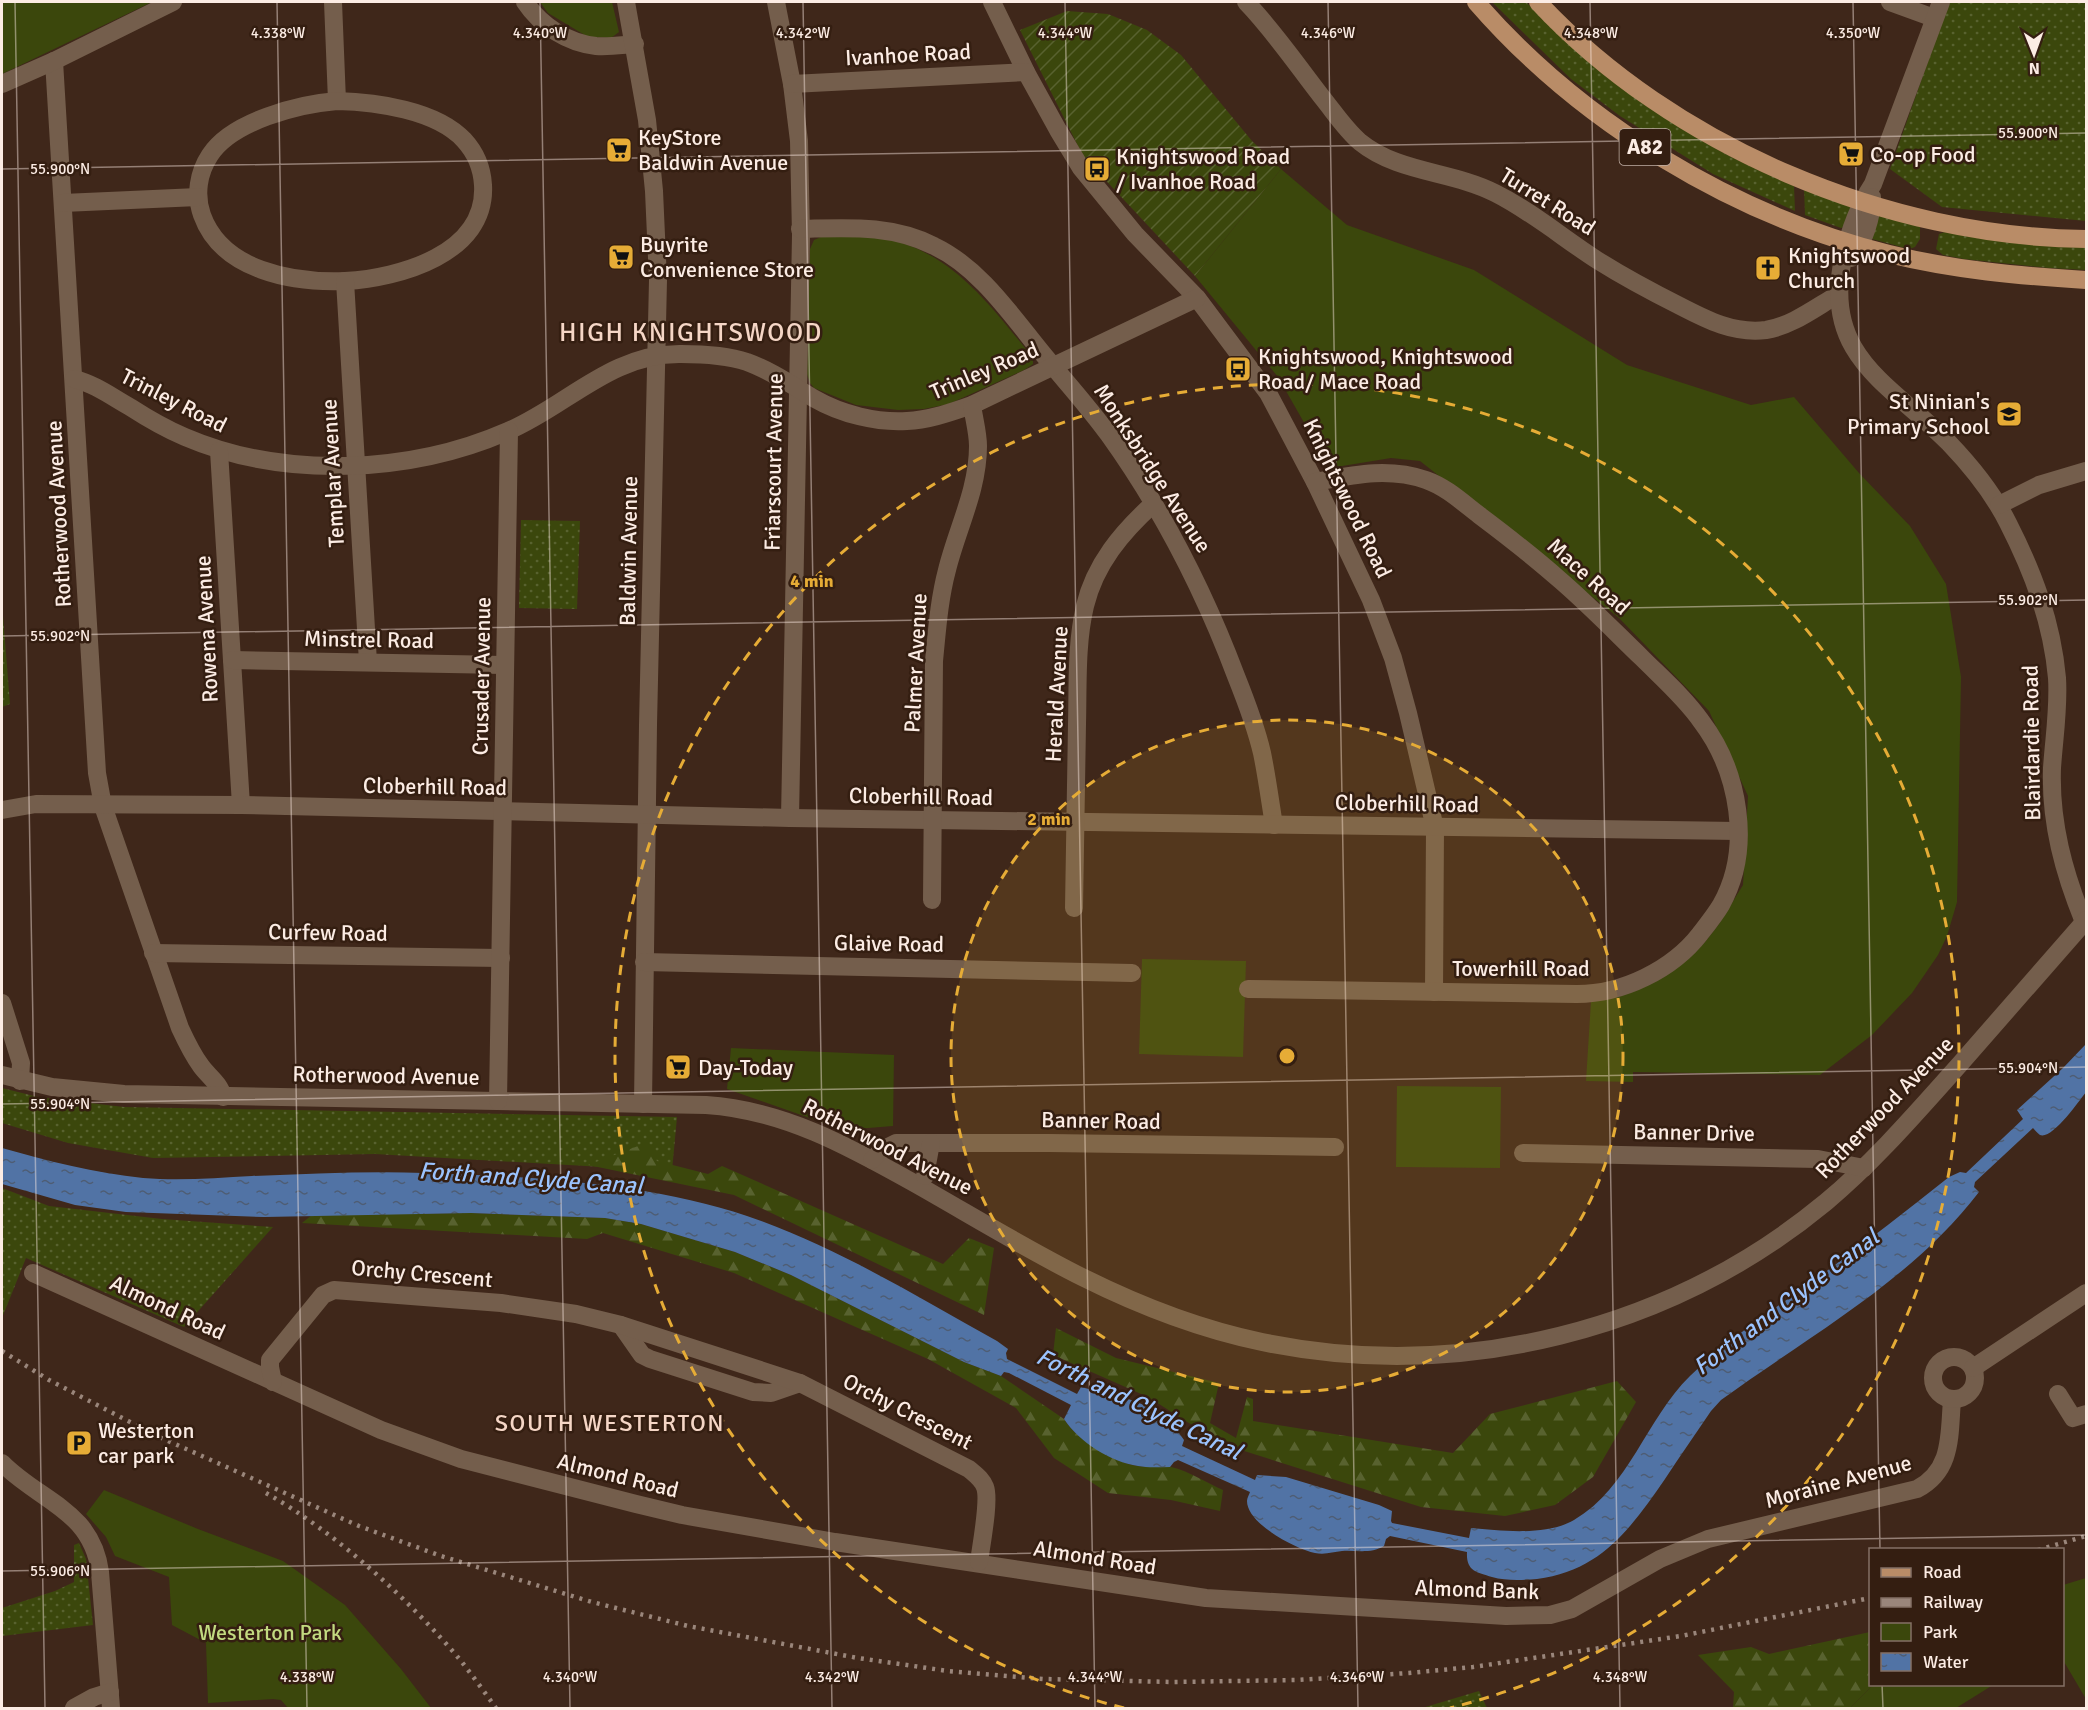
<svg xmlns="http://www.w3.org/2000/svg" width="2088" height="1710" font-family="Signika,sans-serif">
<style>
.grass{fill:url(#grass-dots)}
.forest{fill:url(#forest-firs)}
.park{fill:#3b470c}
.garden{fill:url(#garden-furrows)}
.water{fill:url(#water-ripples)}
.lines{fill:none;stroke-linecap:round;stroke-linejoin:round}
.minor{stroke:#745e4c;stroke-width:18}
.major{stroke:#b98c67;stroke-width:18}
.rail{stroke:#9a867b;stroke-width:4.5;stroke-dasharray:3 6;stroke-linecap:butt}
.ticks{fill:none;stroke:#fcece4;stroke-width:1.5;stroke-opacity:0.45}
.ring{fill:none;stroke:#e6ac36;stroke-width:3;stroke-dasharray:10 8}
.labels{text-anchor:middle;stroke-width:5;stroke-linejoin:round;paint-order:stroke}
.shield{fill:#341e11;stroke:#c0aea5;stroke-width:1.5}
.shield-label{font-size:21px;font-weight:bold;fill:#fcece4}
.street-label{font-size:22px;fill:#fcece4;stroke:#341e11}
.poi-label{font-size:22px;fill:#fcece4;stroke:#341e11;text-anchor:start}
.park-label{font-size:22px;fill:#c2da80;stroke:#341e11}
.water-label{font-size:24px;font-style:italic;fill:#9bc3fe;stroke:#341e11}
.neighbourhood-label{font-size:24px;letter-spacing:1.5px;fill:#f5d6c6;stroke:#341e11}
.quarter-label{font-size:26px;letter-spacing:1.5px;fill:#f5d6c6;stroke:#341e11}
.ticks-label{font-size:15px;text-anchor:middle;fill:#fcece4;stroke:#341e11;stroke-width:5;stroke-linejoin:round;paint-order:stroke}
.centre{fill:#e6ac36;stroke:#341e11;stroke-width:3}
.ring-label{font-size:18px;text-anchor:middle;font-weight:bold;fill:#e6ac36;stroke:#341e11;stroke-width:5;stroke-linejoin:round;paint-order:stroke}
</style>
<defs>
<pattern id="grass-dots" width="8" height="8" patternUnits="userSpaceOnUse" patternTransform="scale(1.5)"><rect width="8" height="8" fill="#3b470c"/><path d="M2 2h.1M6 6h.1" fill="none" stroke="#58622f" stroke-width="1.8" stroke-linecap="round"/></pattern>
<pattern id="forest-firs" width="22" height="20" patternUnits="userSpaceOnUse" patternTransform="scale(1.5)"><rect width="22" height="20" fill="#3b470c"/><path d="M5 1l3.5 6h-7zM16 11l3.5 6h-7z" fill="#58622f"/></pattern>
<pattern id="garden-furrows" width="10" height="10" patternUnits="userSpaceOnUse" patternTransform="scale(1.5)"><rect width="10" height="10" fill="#3b470c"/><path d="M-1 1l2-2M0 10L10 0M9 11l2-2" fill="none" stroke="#58622f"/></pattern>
<pattern id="water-ripples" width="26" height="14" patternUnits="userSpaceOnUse" patternTransform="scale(1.5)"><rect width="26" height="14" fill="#5173a5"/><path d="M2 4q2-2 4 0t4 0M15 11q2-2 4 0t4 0" fill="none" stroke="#4e5d74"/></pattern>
</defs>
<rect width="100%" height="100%" fill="#3f271a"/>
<!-- grass -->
<g class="grass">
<path d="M1492,2H1526C1579,56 1638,102 1703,141C1732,159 1764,172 1794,186L1795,211L1713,174L1620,116L1571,79Z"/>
<polygon points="1949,2 2086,2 2086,221 1942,207 1890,169"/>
<polygon points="1804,189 1849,206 1852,209 1845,227 1841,228 1805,215"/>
<polygon points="1878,215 1916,224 1920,227 1920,239 1915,247 1909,249 1872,239"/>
<polygon points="1945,232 2086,245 2086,270 2049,268 1964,259 1943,255 1936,249 1939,234"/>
<polygon points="521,520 580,521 577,609 519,608"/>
<polygon points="2,603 10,704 2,707"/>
<polygon points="2,1088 38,1097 124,1107 677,1117 672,1171 375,1154 153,1158 68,1143 2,1123"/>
<polygon points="2,1188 49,1206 162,1219 273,1227 184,1327 26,1258 2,1318"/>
<polygon points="79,1543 86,1559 93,1625 2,1636 2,1608 55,1591 74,1582 74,1545"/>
<polygon points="1479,1691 1487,1708 1422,1708"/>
</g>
<!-- forest -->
<g class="forest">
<polygon points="646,1143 657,1161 708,1174 722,1166 943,1264 969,1238 994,1248 984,1315 734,1195 588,1165"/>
<path d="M471,1213L605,1218L641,1224L735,1252L791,1275L964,1362L1001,1376L1064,1419C1077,1440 1114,1463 1138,1466C1149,1468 1161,1464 1171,1467C1189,1471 1207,1483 1223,1490L1220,1511L1171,1500L1108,1493L1054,1458L1016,1408L928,1359L734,1273L603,1233L587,1239L302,1223L312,1215Z"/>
<polygon points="1056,1328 1116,1358 1219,1383 1210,1423 1236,1438 1247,1397 1253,1399 1253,1421 1453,1453 1490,1414 1617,1381 1636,1402 1593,1477 1555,1505 1505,1516 1421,1507 1222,1444 1148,1397 1053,1355"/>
<polygon points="1870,1632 1870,1684 1873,1685 1850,1708 1733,1708 1734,1692 1698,1655 1751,1647 1769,1654"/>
</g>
<!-- park -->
<g class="park">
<polygon points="2,2 152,2 2,74"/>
<polygon points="540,2 612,2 619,32 611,38 588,37 548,13"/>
<polygon points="1281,169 1347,225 1474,270 1627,365 1751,405 1794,397 1859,473 1910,526 1946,584 1961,677 1957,902 1947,936 1938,955 1912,993 1872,1035 1820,1075 1633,1072 1633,1082 1586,1081 1591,1001 1687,960 1705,942 1719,924 1743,885 1748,796 1709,711 1619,618 1420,461 1391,458 1330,468 1278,377 1195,276"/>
<path d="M821,237C839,237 859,235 877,237C950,248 990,305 1033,358V364L1024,370L949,404L924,409L898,410L856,405L814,388L810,383L807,374L810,249L814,240Z"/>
<polygon points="1142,959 1246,961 1243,1057 1139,1054"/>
<polygon points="731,1048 894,1055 893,1126 844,1130 727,1089"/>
<polygon points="1397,1086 1501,1087 1500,1168 1396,1167"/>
<polygon points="104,1490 198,1529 283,1561 345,1605 401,1669 431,1708 288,1708 281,1700 273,1699 208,1703 206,1643 172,1625 169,1577 115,1556 106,1537 86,1514"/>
<polygon points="2086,1578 2086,1699 2063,1660 2063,1585"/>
<polygon points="1873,1685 1873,1684 1993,1685 1956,1708 1850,1708"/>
</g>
<!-- garden -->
<polygon class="garden" points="1067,11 1108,14 1147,30 1181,55 1252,141 1281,169 1195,276 1083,156 1020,30"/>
<!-- water -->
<path class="water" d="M2086,1044V1092C2079,1101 2052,1140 2040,1135C2037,1133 2035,1130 2033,1128L1975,1182L1974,1187L1979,1192C1911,1281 1810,1335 1721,1400L1711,1411C1696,1433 1680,1456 1665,1479C1631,1528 1601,1571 1537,1579C1523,1580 1506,1581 1492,1577C1476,1572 1466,1571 1467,1552L1390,1536L1386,1539L1384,1546C1371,1554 1357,1550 1342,1551C1333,1552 1325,1555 1315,1553C1296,1549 1247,1524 1247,1501C1247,1498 1249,1495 1250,1492L1178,1460L1174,1462L1170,1467C1160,1467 1148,1468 1138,1466C1111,1462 1079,1442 1064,1419L1071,1405L1009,1373L1004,1372L1001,1376L964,1362L791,1275L735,1252L641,1224L605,1218L471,1213L264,1217L126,1212L75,1205L2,1184V1148C48,1161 95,1173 143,1178C179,1181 216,1178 252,1176C309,1174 367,1171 424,1173C527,1176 649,1183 747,1216C835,1246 916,1296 997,1341L1008,1349L1006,1353L1007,1359L1077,1394L1081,1387C1123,1398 1158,1400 1184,1440L1182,1446L1255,1480L1257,1475L1286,1477L1379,1505L1392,1511L1391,1521L1392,1523L1469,1538L1471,1528C1502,1531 1547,1536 1574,1520C1629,1488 1646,1419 1690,1376C1728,1339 1773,1310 1816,1279C1861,1246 1905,1212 1949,1177L1960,1172L1966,1173L2023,1119L2017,1110L2063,1068Z"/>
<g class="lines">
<!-- minor -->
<g class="minor">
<polyline points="333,2 337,101"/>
<path d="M525,2C541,26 568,43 596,46C609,47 622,45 635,44"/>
<polyline points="626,2 647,120 654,191 658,280 648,725 643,1104"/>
<polyline points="776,2 792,84 799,141 801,235 790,818"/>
<polyline points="992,2 1026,72 1058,130 1081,168 1135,234 1197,298 1268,393 1315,482 1371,600 1393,658 1408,713 1435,828 1434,992"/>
<path d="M1246,2C1275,32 1299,68 1325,101C1336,115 1346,130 1360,142C1398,173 1452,171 1495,193C1531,211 1563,238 1597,260C1624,277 1652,292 1680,306C1707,320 1734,334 1766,330C1792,326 1816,307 1839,294"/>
<polyline points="1890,2 1934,18"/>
<path d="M1941,2L1873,184C1858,207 1849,232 1843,259C1822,357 1891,384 1949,443C1972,467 1993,493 2008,523C2033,572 2052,622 2057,678C2059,708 2054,738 2052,768C2050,823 2064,873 2084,922"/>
<path d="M54,61L97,773L103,806L180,1028C186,1041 192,1054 201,1066C208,1076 220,1083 223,1097"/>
<polyline points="2,84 54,61 173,2"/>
<polyline points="792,84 1026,72"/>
<path d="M337,101C376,102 436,110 464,140C476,153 482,168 483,185C487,254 399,278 345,281C293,283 222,271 202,215C195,195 198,173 210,155C232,121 299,104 337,101Z"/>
<polyline points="63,203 198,197"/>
<path d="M800,229C846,228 891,224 934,246C980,268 1011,315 1043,354C1065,381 1088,406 1109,435C1162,509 1204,591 1236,676C1246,701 1256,727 1262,753C1267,777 1270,801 1274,825"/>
<path d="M1851,258C1864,242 1872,218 1872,197"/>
<polyline points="345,281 368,662"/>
<path d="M74,379C95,384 112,397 130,407C147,418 166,429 185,437C283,479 410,474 508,431C567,406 611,353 681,354C703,354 726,355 747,362C772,371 793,386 815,399C841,414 877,423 907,421C930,420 951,412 972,405L1197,298"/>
<polyline points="219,451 241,805"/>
<polyline points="1999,505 2039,485 2086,471"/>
<polyline points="232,660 504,665"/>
<polyline points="2,810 36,804 241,805 790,818 1738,831"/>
<path d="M932,900L934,661C937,631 939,600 947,570C957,529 978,490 978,446C978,433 974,419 972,405"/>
<path d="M1074,908C1075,847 1076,785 1077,724C1078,685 1076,644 1085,606C1095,564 1122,532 1153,504"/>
<polyline points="153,953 501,958"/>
<polyline points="644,962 1132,973"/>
<path d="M1248,989L1577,994C1622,994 1672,970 1700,934C1707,925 1715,915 1721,905C1753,848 1739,771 1701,721C1685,698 1662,678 1642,658C1615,632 1589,605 1560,580C1534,557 1507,536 1479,515C1462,502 1446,487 1426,480C1388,467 1353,475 1315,482"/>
<polyline points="2,1003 21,1063 20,1081"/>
<path d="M2,1075L52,1087L124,1094L706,1105C783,1110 848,1146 914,1183C969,1214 1024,1248 1082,1277C1138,1305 1199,1329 1262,1342C1460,1383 1670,1331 1826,1202C1875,1161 1917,1112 1960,1064C2002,1016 2044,968 2086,920"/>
<polyline points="498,1101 509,431"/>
<polyline points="1523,1153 1818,1159 1864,1168"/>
<polyline points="872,1160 882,1150 896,1143 1049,1143 1335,1147"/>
<polyline points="925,1176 931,1143"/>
<path d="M33,1273L381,1430L461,1459L636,1504L682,1515L835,1542L1206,1598L1506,1616L1550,1615L1572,1609L1660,1559L1708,1539L1917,1489C1953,1470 1949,1435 1952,1400"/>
<polyline points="621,1325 642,1355 650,1359 753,1392 771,1393 800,1383"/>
<circle cx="1954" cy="1378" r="21"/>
<polyline points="1973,1368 2086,1293"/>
<path d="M273,1382L270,1367V1360L323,1295L334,1290L501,1303L576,1314L621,1325L800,1383L969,1469C976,1475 982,1479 985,1487C990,1500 981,1546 979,1562"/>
<polyline points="2058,1394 2073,1418 2086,1414"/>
<path d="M2,1463C39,1501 92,1510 100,1572L111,1708"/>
<polyline points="74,1708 94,1697 110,1692"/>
</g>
<!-- major -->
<g class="major">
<path d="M1476,2C1581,123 1733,215 1889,254C1954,270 2020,276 2086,280"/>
<path d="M1538,2C1673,147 1888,237 2086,239"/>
</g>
<!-- rail -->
<g class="rail">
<polyline points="2,1351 49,1380 157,1436 359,1526 441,1556 592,1602 688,1626 858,1658 948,1671 1044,1679 1173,1682 1297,1680 1409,1673 1473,1667 1681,1636 1870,1598"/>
<path d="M266,1493C334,1531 411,1601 461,1661C473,1676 485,1693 496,1708"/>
<polyline points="2038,1550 2086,1536"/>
</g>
</g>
<!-- ticks -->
<path class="ticks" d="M15,2L45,1708M277,2L307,1708M540,2L570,1708M803,2L832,1708M1065,2L1095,1708M1328,2L1358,1708M1590,2L1620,1708M1853,2L1880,1550M2,169L2086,133M2,636L2086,600M2,1104L2086,1067M2,1571L2086,1535M1882,1684L1883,1708"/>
<!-- distance rings -->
<circle cx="1287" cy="1056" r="336" fill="#e6ac36" fill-opacity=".12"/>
<g class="ring">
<circle cx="1287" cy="1056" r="336"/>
<path d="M1124 1708A672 672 0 1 1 1450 1708"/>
</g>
<!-- icons -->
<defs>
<symbol id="supermarket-square" viewBox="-11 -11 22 22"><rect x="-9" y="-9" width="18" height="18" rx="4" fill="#e6ac36" stroke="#341e11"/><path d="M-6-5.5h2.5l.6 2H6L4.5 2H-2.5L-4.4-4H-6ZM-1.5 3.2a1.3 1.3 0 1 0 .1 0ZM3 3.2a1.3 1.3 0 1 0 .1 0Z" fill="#111"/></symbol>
<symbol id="bus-square" viewBox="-11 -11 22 22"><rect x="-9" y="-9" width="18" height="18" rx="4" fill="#e6ac36" stroke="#341e11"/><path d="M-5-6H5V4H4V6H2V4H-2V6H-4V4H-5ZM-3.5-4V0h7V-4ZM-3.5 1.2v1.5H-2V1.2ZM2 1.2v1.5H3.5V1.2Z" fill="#111"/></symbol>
<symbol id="church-square" viewBox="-11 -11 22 22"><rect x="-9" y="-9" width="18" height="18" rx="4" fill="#e6ac36" stroke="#341e11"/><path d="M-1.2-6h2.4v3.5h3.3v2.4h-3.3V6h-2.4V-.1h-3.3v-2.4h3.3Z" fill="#111"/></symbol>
<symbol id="school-square" viewBox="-11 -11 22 22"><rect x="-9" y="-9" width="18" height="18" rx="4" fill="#e6ac36" stroke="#341e11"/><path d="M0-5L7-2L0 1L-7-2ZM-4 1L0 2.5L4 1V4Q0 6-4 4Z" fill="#111"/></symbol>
<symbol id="parking-square" viewBox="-11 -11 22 22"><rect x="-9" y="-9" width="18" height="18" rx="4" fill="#e6ac36" stroke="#341e11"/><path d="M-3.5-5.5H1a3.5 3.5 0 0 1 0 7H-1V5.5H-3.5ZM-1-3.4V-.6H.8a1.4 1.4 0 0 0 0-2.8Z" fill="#111"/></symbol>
</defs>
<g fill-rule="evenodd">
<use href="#supermarket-square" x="604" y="135" width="30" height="30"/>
<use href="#supermarket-square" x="1836" y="139" width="30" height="30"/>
<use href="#bus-square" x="1082" y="154" width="30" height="30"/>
<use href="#supermarket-square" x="606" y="242" width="30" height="30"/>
<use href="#church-square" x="1753" y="253" width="30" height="30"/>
<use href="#bus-square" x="1223" y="354" width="30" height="30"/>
<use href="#school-square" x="1994" y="399" width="30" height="30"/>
<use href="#supermarket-square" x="663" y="1052" width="30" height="30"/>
<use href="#parking-square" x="64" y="1428" width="30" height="30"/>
</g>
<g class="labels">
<!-- shield labels -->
<rect class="shield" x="1619.5" y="129" width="51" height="36" rx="4.5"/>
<g class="shield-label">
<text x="1645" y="154">A82</text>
</g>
<!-- street labels -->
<g class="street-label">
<text transform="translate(908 54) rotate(-3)" y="8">Ivanhoe Road</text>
<text transform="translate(1548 201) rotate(32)" y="8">Turret Road</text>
<text transform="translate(984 370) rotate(-23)" y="8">Trinley Road</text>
<text transform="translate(174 400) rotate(27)" y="8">Trinley Road</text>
<text transform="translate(773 462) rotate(-89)" y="8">Friarscourt Avenue</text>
<text transform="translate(1153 468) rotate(57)" y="8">Monksbridge Avenue</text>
<text transform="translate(332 473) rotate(-93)" y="8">Templar Avenue</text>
<text transform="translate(1348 498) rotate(64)" y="8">Knightswood Road</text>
<text transform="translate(58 514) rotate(-93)" y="8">Rotherwood Avenue</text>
<text transform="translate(628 551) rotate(-89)" y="8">Baldwin Avenue</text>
<text transform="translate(1589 576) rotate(42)" y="8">Mace Road</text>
<text transform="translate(206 629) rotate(-93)" y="8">Rowena Avenue</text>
<text transform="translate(369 639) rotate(1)" y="8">Minstrel Road</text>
<text transform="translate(915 663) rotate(-87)" y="8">Palmer Avenue</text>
<text transform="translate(481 676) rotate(-89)" y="8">Crusader Avenue</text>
<text transform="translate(1056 694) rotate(-87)" y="8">Herald Avenue</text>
<text transform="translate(2031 743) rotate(-91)" y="8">Blairdardie Road</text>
<text transform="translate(435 786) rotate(1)" y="8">Cloberhill Road</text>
<text transform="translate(921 796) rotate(1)" y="8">Cloberhill Road</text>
<text transform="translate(1407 803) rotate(1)" y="8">Cloberhill Road</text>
<text transform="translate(328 932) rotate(1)" y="8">Curfew Road</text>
<text transform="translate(889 943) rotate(1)" y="8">Glaive Road</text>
<text x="1521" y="976">Towerhill Road</text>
<text transform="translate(386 1075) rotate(1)" y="8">Rotherwood Avenue</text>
<text transform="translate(1884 1107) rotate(-46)" y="8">Rotherwood Avenue</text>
<text transform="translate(1101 1120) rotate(1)" y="8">Banner Road</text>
<text transform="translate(1694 1132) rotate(1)" y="8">Banner Drive</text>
<text transform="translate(888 1146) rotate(27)" y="8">Rotherwood Avenue</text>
<text transform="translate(422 1273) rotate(5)" y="8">Orchy Crescent</text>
<text transform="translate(168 1307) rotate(25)" y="8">Almond Road</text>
<text transform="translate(908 1411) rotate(27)" y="8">Orchy Crescent</text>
<text transform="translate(618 1475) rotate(14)" y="8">Almond Road</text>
<text transform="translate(1838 1481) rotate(-15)" y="8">Moraine Avenue</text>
<text transform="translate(1095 1557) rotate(9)" y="8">Almond Road</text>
<text transform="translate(1477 1589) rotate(2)" y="8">Almond Bank</text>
</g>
<!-- poi labels -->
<g class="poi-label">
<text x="638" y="145">KeyStore<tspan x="638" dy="25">Baldwin Avenue</tspan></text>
<text x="1870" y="162">Co-op Food</text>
<text x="1116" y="164">Knightswood Road<tspan x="1116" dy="25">/ Ivanhoe Road</tspan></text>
<text x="640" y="252">Buyrite<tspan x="640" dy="25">Convenience Store</tspan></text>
<text x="1788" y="263">Knightswood<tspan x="1788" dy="25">Church</tspan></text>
<text x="1258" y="364">Knightswood, Knightswood<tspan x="1258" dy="25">Road/ Mace Road</tspan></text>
<text x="1990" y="409" text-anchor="end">St Ninian's<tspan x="1990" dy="25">Primary School</tspan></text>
<text x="698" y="1075">Day-Today</text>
<text x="98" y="1438">Westerton<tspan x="98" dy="25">car park</tspan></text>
</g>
<!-- park labels -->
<g class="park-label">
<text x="270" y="1640">Westerton Park</text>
</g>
<!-- water labels -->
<g class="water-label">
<text transform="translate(531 1178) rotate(4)" y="8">Forth and Clyde Canal</text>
<text transform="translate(1786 1302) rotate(-37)" y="8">Forth and Clyde Canal</text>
<text transform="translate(1139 1404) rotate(26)" y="8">Forth and Clyde Canal</text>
</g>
<!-- neighbourhood labels -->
<g class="neighbourhood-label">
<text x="610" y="1431">SOUTH WESTERTON</text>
</g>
<!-- quarter labels -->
<g class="quarter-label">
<text x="691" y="341">HIGH KNIGHTSWOOD</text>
</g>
</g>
<g class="ticks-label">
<text x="278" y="38">4.338°W</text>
<text x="540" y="38">4.340°W</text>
<text x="803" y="38">4.342°W</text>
<text x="1065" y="38">4.344°W</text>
<text x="1328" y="38">4.346°W</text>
<text x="1591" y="38">4.348°W</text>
<text x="1853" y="38">4.350°W</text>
<text x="2028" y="138">55.900°N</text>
<text x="60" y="174">55.900°N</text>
<text x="2028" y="605">55.902°N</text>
<text x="60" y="641">55.902°N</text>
<text x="2028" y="1073">55.904°N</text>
<text x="60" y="1109">55.904°N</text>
<text x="60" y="1576">55.906°N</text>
<text x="307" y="1682">4.338°W</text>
<text x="570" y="1682">4.340°W</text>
<text x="832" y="1682">4.342°W</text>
<text x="1095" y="1682">4.344°W</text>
<text x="1357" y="1682">4.346°W</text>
<text x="1620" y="1682">4.348°W</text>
</g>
<circle cx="1287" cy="1056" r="9" class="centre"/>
<g class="ring-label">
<text x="812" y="587">4 min</text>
<text x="1049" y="825">2 min</text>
</g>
<!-- border -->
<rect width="2088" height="1710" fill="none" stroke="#fcece4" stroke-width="6"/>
<!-- legend -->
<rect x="1869" y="1548" width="195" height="138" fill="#341e11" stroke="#847065" stroke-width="1.5"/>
<rect x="1881" y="1568" width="30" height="9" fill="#b98c67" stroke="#847065" stroke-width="1.5"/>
<text x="1923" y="1578" font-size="18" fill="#fcece4">Road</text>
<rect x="1881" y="1598" width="30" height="9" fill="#9a867b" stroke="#847065" stroke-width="1.5"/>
<text x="1923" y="1608" font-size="18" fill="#fcece4">Railway</text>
<rect x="1881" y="1623" width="30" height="18" fill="#3b470c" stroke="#847065" stroke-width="1.5"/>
<text x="1923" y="1638" font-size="18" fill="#fcece4">Park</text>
<rect x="1881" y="1653" width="30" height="18" fill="url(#water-ripples)" stroke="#847065" stroke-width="1.5"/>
<text x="1923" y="1668" font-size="18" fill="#fcece4">Water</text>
<!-- north arrow -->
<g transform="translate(2034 54) rotate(179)" stroke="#341e11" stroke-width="4.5" paint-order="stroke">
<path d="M0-4.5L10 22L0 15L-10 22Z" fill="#fcece4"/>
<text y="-9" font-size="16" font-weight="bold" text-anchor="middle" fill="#fcece4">N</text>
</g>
</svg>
